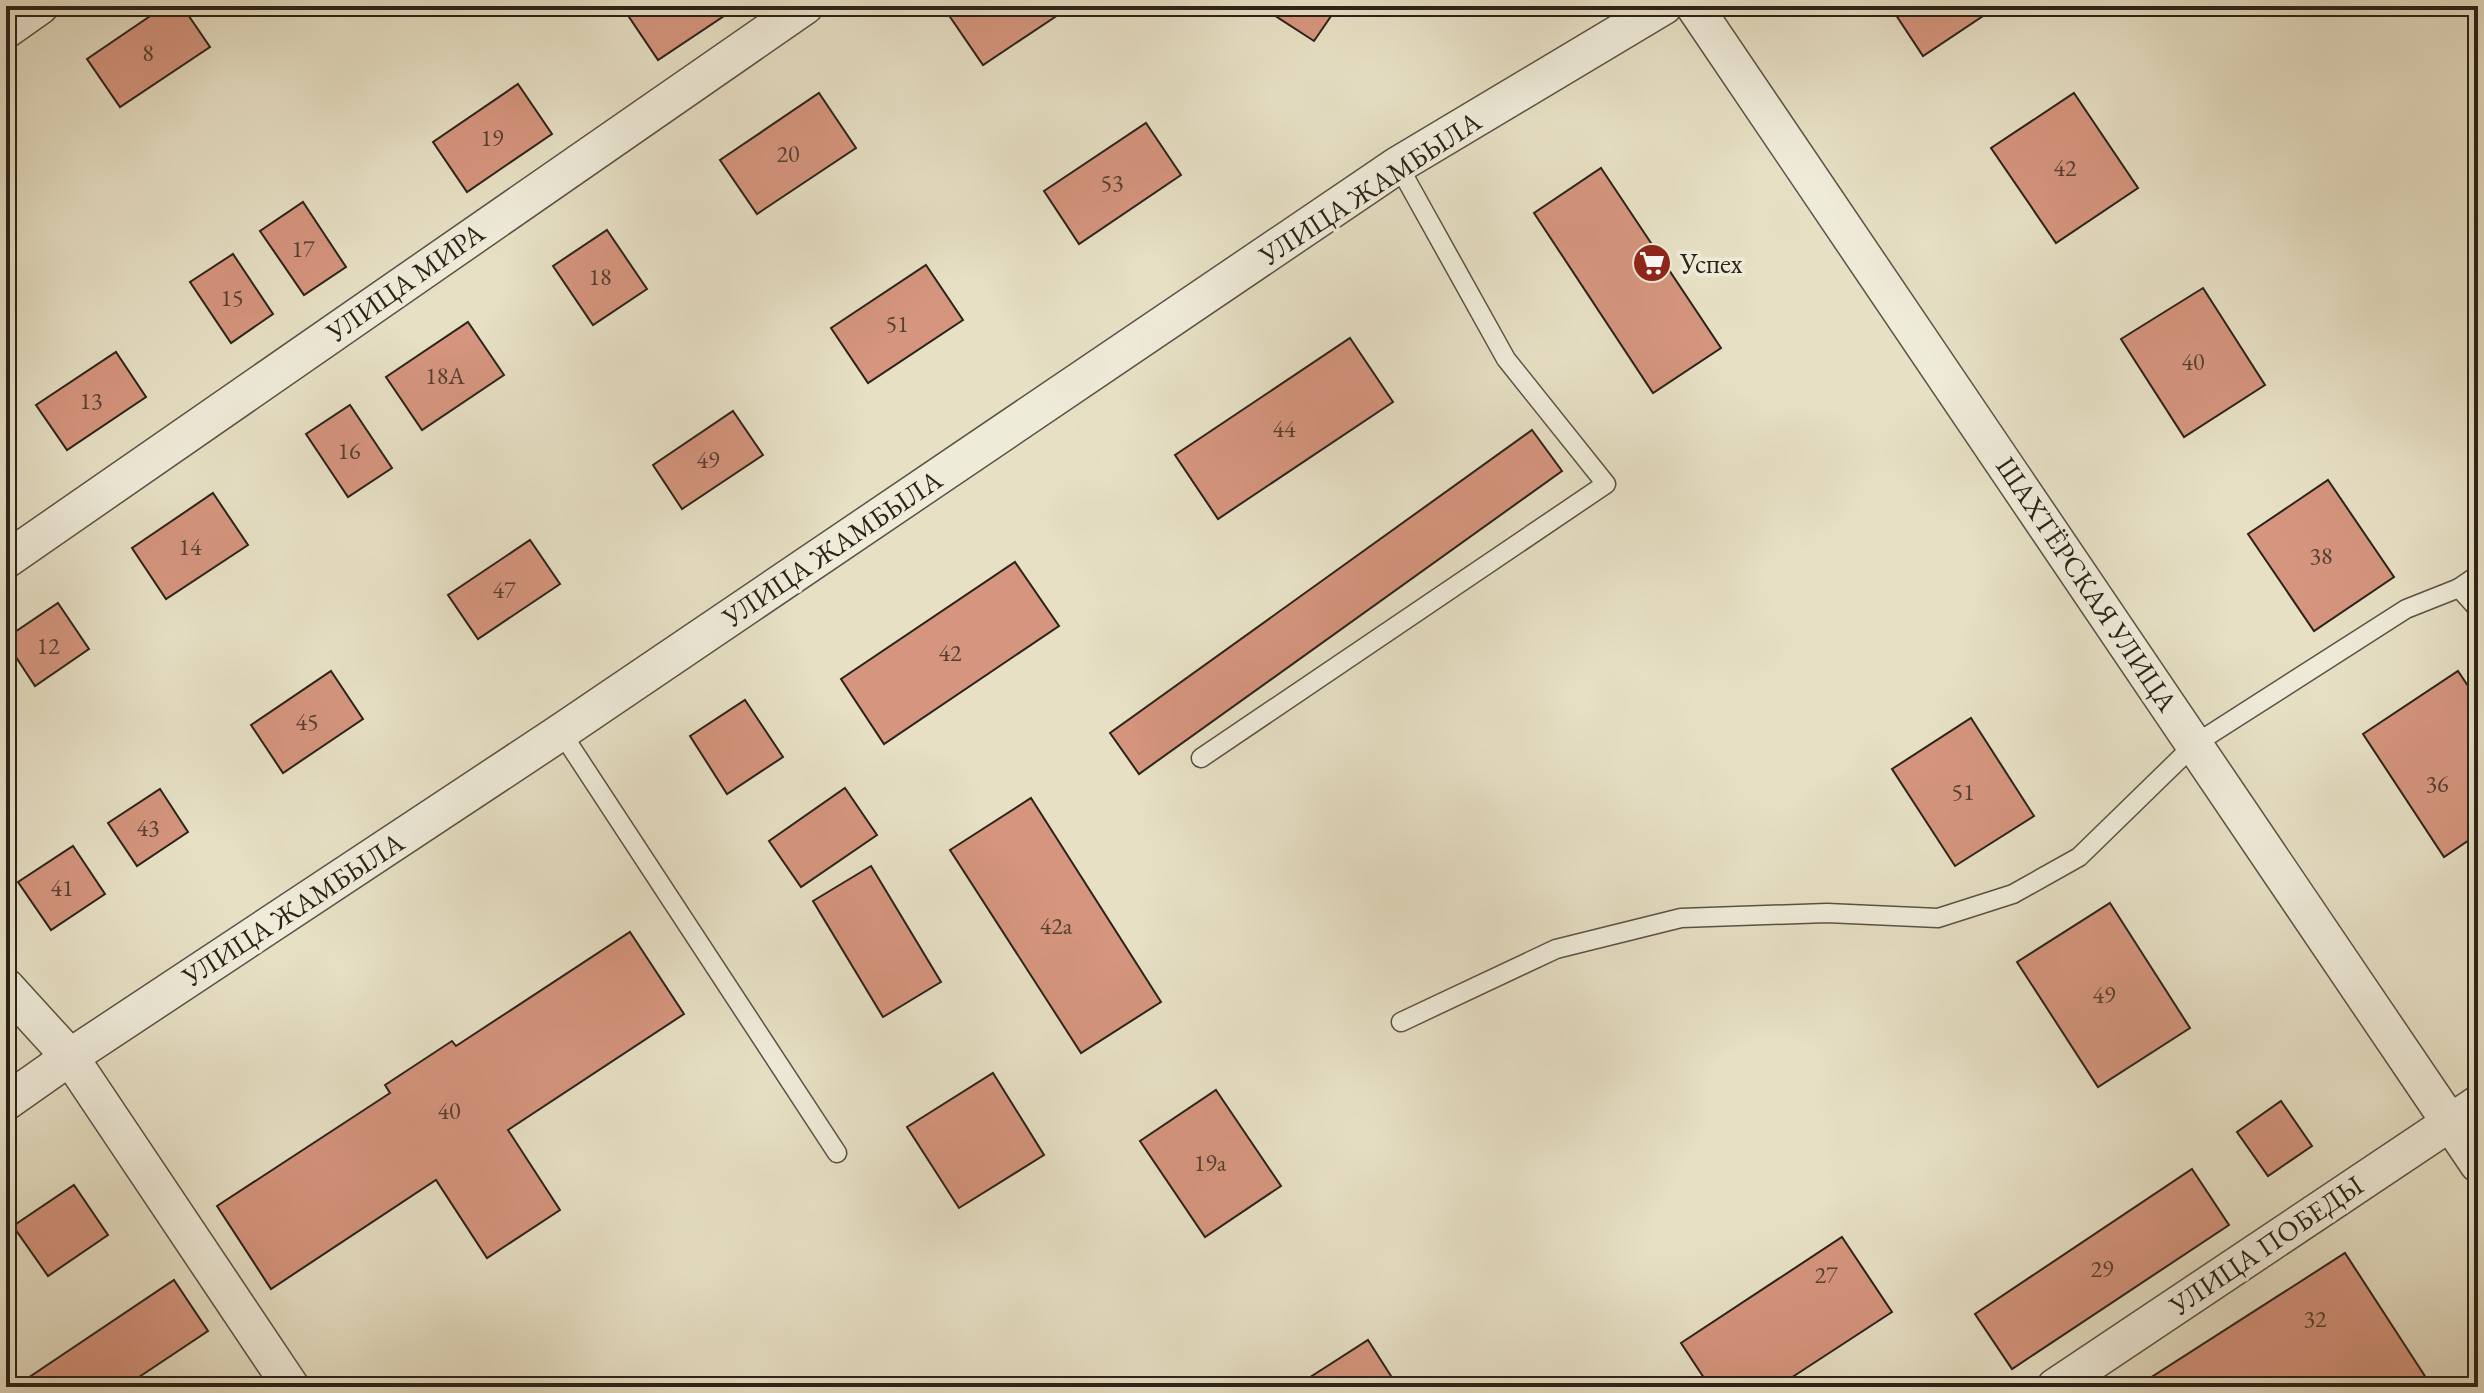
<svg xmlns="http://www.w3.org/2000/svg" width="2484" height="1393" font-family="'EB Garamond',serif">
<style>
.building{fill:#d5957e;stroke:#2b2319;stroke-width:2}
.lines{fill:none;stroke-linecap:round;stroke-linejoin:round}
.lane-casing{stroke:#5a5244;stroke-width:21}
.street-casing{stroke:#5a5244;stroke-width:39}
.lane{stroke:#efebd9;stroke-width:18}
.street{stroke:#efebd9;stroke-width:36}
.labels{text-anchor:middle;stroke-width:7;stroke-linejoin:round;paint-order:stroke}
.number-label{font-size:24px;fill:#564032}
.street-label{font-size:28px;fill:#2b2319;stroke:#efebd9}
.poi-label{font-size:28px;fill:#2b2319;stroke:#efebd9;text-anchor:start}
</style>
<rect width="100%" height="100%" fill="#e7e0c5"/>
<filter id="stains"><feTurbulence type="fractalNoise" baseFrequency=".0025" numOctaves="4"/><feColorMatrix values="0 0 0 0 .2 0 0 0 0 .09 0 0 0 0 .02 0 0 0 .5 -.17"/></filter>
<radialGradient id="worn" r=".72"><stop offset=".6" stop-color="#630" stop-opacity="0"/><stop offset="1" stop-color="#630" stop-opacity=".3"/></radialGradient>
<!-- building -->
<g class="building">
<polygon points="165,6 182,6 210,47 120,107 87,59"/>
<polygon points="626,6 739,6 658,60 623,8"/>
<polygon points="953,6 1056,6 1061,13 983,65 946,11"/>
<polygon points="1260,6 1338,6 1314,41"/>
<polygon points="1890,6 1998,6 1923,56"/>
<polygon points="518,84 552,134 467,192 433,142"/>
<polygon points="819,93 856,148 757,214 720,160"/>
<polygon points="2074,93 2138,188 2056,243 1991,148"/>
<polygon points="1146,123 1181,175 1079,244 1044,191"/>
<polygon points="1601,168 1721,348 1653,393 1534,213"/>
<polygon points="303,202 346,267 304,295 260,231"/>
<polygon points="607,230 647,289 593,325 553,266"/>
<polygon points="233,254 273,314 231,343 190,282"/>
<polygon points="926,265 963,320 868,383 831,328"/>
<polygon points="2203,288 2265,385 2184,437 2121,339"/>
<polygon points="468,322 504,375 422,430 386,377"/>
<polygon points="1350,338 1393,402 1218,519 1175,455"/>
<polygon points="116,352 146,397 67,450 36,405"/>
<polygon points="350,405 392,468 348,497 306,434"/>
<polygon points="733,411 763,455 682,509 653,465"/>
<polygon points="1532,430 1562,471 1139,774 1110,733"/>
<polygon points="2328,480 2394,577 2314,631 2248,534"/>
<polygon points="213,493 248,545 166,599 132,548"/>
<polygon points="530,540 560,584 478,639 448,595"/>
<polygon points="1015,562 1059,626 884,744 841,679"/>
<polygon points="58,603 89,649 35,686 6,642 6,638"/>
<polygon points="331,671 363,719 283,773 251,725"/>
<polygon points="2458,671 2478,701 2478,834 2444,857 2363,734"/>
<polygon points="745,700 783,757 727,794 690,736"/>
<polygon points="1971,718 2034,816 1955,866 1892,769"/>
<polygon points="845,788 877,835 801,887 769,841"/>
<polygon points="160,789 188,832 137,866 108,823"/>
<polygon points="1031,798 1161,1002 1081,1053 950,850"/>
<polygon points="73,846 105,894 51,930 18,882"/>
<polygon points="871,866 941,982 883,1017 813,901"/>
<polygon points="2110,903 2190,1028 2098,1087 2017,962"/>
<polygon points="630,932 684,1014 508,1130 560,1210 487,1258 436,1180 271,1289 217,1206 390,1093 385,1085 452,1041 456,1046"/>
<polygon points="993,1073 1044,1155 959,1208 907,1127"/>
<polygon points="1216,1090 1281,1186 1205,1237 1140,1141"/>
<polygon points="2281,1101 2312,1146 2268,1176 2237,1132"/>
<polygon points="2192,1169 2229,1225 2012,1369 1975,1314"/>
<polygon points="74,1185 108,1235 48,1276 13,1226"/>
<polygon points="1842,1237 1892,1312 1777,1387 1710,1387 1681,1343"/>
<polygon points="2345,1253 2432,1387 2319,1387 2317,1385 2314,1387 2136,1387"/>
<polygon points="174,1280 208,1331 124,1387 26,1387 22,1382"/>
<polygon points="1368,1340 1398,1387 1304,1387 1301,1383"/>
</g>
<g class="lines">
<defs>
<g id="lane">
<polyline points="2459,588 2478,575"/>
<polyline points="561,732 837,1153"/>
<polyline points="1201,758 1606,484 1506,359 1398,165"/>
<polyline points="1401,1022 1556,949 1681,918 1827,913 1938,918 2013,894 2079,857 2195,744 2406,609 2459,588 2478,609"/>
</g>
<g id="street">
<polyline points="1694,6 2478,1164"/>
<polyline points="6,30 40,6"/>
<polyline points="6,560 805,6"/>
<polyline points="6,987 70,1057 291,1387"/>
<polyline points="6,1102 70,1057 561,732 1398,165 1664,6"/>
<polyline points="2055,1387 2478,1104"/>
</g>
</defs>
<!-- lane casing -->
<use href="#lane" class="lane-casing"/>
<!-- street casing -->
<use href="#street" class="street-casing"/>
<!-- lane -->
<use href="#lane" class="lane"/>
<!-- street -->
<use href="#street" class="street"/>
</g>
<!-- icons -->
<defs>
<symbol id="supermarket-disc" viewBox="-11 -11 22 22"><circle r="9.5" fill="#8f2418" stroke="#efebd9"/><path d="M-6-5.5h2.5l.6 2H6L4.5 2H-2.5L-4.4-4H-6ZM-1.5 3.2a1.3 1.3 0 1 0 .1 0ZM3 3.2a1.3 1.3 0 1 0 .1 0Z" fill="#fff"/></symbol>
</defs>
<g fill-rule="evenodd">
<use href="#supermarket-disc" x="1630" y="241" width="44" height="44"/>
</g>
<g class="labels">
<!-- number labels -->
<g class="number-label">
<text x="148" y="61">8</text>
<text x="492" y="146">19</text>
<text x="788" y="162">20</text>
<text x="2065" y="176">42</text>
<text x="1112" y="191">53</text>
<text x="303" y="257">17</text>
<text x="600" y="285">18</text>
<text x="232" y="306">15</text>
<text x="897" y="332">51</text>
<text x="2193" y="370">40</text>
<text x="445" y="384">18А</text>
<text x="91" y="409">13</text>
<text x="1284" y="437">44</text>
<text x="349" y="459">16</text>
<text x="708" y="468">49</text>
<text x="190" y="555">14</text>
<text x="2321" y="564">38</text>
<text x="504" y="598">47</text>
<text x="48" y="654">12</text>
<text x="950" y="661">42</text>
<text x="307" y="730">45</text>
<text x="2437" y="792">36</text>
<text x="1963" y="800">51</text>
<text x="148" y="836">43</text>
<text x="62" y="896">41</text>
<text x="1056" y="934">42а</text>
<text x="2104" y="1003">49</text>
<text x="449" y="1119">40</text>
<text x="1210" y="1171">19a</text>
<text x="2102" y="1277">29</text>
<text x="1826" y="1283">27</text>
<text x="2315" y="1327">32</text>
</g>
<!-- street labels -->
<g class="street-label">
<text transform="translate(1370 188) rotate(-33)" y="10">УЛИЦА ЖАМБЫЛА</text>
<text transform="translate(405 282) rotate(-35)" y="10">УЛИЦА МИРА</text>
<text transform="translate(832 548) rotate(-34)" y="10">УЛИЦА ЖАМБЫЛА</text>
<text transform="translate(2087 584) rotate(56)" y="10">ШАХТЁРСКАЯ УЛИЦА</text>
<text transform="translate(293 909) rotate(-33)" y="10">УЛИЦА ЖАМБЫЛА</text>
<text transform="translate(2266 1245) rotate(-34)" y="10">УЛИЦА ПОБЕДЫ</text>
</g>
<!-- poi labels -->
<g class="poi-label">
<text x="1680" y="273">Успех</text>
</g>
</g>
<!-- margin -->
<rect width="2484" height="1393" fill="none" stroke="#e7e0c5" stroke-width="32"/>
<rect x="8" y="8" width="2468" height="1377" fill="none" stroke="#2b2319" stroke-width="4"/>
<rect x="16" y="16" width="2452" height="1361" fill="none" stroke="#2b2319" stroke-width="2"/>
<rect width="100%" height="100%" filter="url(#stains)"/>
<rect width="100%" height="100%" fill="url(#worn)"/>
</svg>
